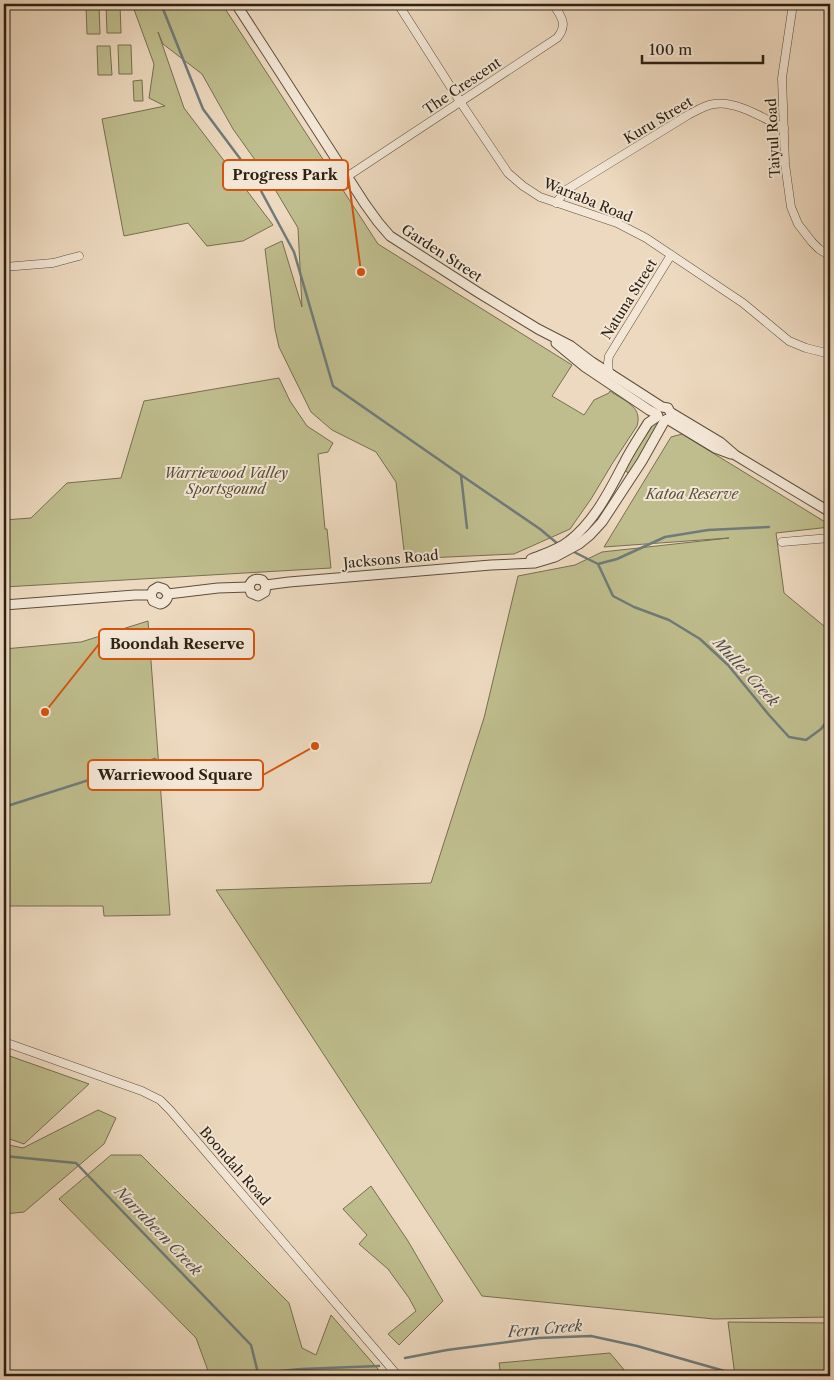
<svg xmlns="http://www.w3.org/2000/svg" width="834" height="1380" font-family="'Libre Caslon Text',serif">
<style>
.green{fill:#bfbd8d;stroke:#766f50}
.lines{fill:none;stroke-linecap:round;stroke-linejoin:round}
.stream{stroke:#707b79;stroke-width:2.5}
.minor-casing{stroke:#5c4f3e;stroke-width:9}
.tertiary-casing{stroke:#5c4f3e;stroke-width:11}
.minor{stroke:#f3e6d5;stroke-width:8}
.tertiary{stroke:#f3e6d5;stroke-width:9}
.labels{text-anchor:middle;stroke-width:4;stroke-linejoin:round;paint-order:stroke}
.street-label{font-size:14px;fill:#2c2113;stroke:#f3e6d5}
.park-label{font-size:14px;font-style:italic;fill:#585038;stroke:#f3e6d5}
.water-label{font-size:15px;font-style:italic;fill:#4e4e46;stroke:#f3e6d5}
.leader{fill:none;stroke:#d5530d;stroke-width:2}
.callout-dot{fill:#d5530d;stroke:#f3e6d5;stroke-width:2}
.callout{fill:#f3e6d5;stroke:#d5530d;stroke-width:2}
.callout-label{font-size:15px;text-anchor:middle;font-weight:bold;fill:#2c2113}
</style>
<rect width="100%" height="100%" fill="#edd9bf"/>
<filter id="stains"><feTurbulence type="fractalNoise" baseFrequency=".004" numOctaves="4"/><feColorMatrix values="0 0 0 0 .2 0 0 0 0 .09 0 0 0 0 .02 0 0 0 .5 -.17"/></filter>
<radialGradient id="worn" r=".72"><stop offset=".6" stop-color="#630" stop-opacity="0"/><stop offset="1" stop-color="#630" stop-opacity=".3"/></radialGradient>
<!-- green -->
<g class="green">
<polygon points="106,4 120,4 121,33 107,33"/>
<path d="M132,4H222L378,244L572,365L552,396L584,415L594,400L609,393L610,391C624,401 643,406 637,426L612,464L591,499L570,529L514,554L405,559L396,482L376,452L332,430L311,412L279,347L275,329L265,249L282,241L302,307L298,228L270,181L233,129L202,74L163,44L158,32L184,108L273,225L243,241L207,246L188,223L124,236L102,119L165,106L149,98L154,64Z"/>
<polygon points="86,5 99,5 100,34 87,34"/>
<polygon points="118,45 131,45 132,74 119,74"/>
<polygon points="97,46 110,46 112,75 98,75"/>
<polygon points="142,80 143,101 134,101 133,81"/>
<polygon points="279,378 290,401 307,426 333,443 328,452 318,454 325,529 327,529 331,568 4,587 4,520 31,518 67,483 121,478 144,401"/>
<polygon points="655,423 658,425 630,474 624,470 653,424"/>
<polygon points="682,434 830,525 830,527 776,533 784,593 830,631 830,1317 714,1319 482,1296 216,890 431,883 484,718 518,576 575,565 602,552 729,538 604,547 671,437"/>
<polygon points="148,621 170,915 104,916 103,906 4,906 4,649 81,642"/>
<polygon points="4,1054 89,1084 24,1144 4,1137"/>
<polygon points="98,1110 116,1118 104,1144 24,1212 4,1214 4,1144 23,1148"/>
<polygon points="111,1155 141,1155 289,1303 302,1348 316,1355 331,1315 384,1376 210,1376 196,1338 59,1199"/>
<polygon points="371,1186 408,1241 443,1301 399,1345 388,1334 416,1311 409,1298 388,1269 359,1244 367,1235 343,1209"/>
<polygon points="728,1322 830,1323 830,1376 735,1376"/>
<path d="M610,1353L625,1371C619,1376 616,1378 609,1373L567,1376H501L499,1363Z"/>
</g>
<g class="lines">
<!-- stream -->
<g class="stream">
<polyline points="161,4 203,109 253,176 294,252 333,386 461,475 540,529 558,544"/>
<polyline points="461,475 467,528"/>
<polyline points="572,551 598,564 613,596 634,607 669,620 700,639 728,665 769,715 789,737 806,740 821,729 830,717"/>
<polyline points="598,564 617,559 665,537 708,530 769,527"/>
<polyline points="4,807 155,759"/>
<polyline points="4,1156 76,1163 251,1345 258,1373 257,1376"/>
<polyline points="405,1358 447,1350 538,1338 591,1336 637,1346 742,1376"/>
<polyline points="258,1373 301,1369 379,1366"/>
</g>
<defs>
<g id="minor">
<polyline points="398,4 461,103 508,173 523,186 540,197 617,223 646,238 743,303 789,341 806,348 830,354"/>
<polyline points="793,4 782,78 785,164 791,207 798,224 812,242 819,249 827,254 830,255"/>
<path d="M348,176L557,38C568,25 562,17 553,4"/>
<path d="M556,203L566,190L688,115C696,111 705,105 714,104C735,100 765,119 784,128"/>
<polyline points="4,267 53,263 79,256"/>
<polyline points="609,373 608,363 609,356 671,255"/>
<polyline points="782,542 830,538"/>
<polyline points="4,1041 7,1043 142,1091 160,1100 170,1110 398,1376"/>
<polyline points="491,1376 494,1376"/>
</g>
<g id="tertiary">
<polyline points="236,4 365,204 378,222 390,236 479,293 538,329 571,346 592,362 662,407 668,408 670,412 720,442 735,455 830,512"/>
<polyline points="556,343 585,367 649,410 657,414"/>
<polyline points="667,419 715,448 731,454"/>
<path d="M531,559C543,554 558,550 569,541C594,522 610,490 624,463C631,449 640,436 648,423L658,416"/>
<polyline points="266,585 289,582 491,565 535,563 555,557 579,544 590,535 602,522 642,461 665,420"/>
<polyline points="249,587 251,593 258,596 265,592 266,585"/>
<path d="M249,587C251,580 255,578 262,580L266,585"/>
<polyline points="168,594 218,588 249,587"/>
<path d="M151,595L153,601L160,604C165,603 168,599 168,594"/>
<polyline points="151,595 153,590 158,587 164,589 168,594"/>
<polyline points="4,605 135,595 151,595"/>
</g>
</defs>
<!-- minor casing -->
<use href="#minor" class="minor-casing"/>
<!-- tertiary casing -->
<use href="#tertiary" class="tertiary-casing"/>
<!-- minor -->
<use href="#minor" class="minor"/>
<!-- tertiary -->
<use href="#tertiary" class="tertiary"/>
</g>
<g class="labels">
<!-- street labels -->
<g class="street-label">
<text transform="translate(462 86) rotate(-34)" y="5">The Crescent</text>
<text transform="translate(658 120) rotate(-31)" y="5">Kuru Street</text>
<text transform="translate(773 138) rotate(-93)" y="5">Taiyul Road</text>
<text transform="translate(588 200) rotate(22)" y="5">Warraba Road</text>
<text transform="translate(442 253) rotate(33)" y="5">Garden Street</text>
<text transform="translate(629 299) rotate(-58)" y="5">Natuna Street</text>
<text transform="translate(391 559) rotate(-5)" y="5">Jacksons Road</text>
<text transform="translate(235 1166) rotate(49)" y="5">Boondah Road</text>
</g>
<!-- park labels -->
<g class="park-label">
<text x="226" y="478">Warriewood Valley<tspan x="226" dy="16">Sportsgound</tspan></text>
<text x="692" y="499">Katoa Reserve</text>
</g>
<!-- water labels -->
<g class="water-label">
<text transform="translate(746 672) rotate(47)" y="5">Mullet Creek</text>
<text transform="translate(158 1231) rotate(46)" y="5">Narrabeen Creek</text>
<text transform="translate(545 1329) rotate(-5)" y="5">Fern Creek</text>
</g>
</g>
<!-- callouts -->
<path class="leader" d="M361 272L348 175M45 712L99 644M315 746L263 775"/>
<g class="callout-dot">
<circle cx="361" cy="272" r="5"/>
<circle cx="45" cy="712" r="5"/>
<circle cx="315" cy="746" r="5"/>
</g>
<g class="callout">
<rect x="223" y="160" width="125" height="30" rx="5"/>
<rect x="99" y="629" width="155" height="30" rx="5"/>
<rect x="88" y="760" width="175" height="30" rx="5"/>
</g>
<g class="callout-label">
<text x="285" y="180">Progress Park</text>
<text x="177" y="649">Boondah Reserve</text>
<text x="175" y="780">Warriewood Square</text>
</g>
<!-- margin -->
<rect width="834" height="1380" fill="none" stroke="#edd9bf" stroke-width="20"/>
<rect x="5" y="5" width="824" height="1370" fill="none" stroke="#2c2113" stroke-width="2.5"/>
<rect x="10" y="10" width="814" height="1360" fill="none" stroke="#2c2113"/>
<!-- scale -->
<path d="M642 55v8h121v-8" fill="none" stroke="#2c2113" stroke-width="2.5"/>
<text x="649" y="55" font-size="15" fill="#2c2113" stroke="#f3e6d5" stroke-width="4" paint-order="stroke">100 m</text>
<rect width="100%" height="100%" filter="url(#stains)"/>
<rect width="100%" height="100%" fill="url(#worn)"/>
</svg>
